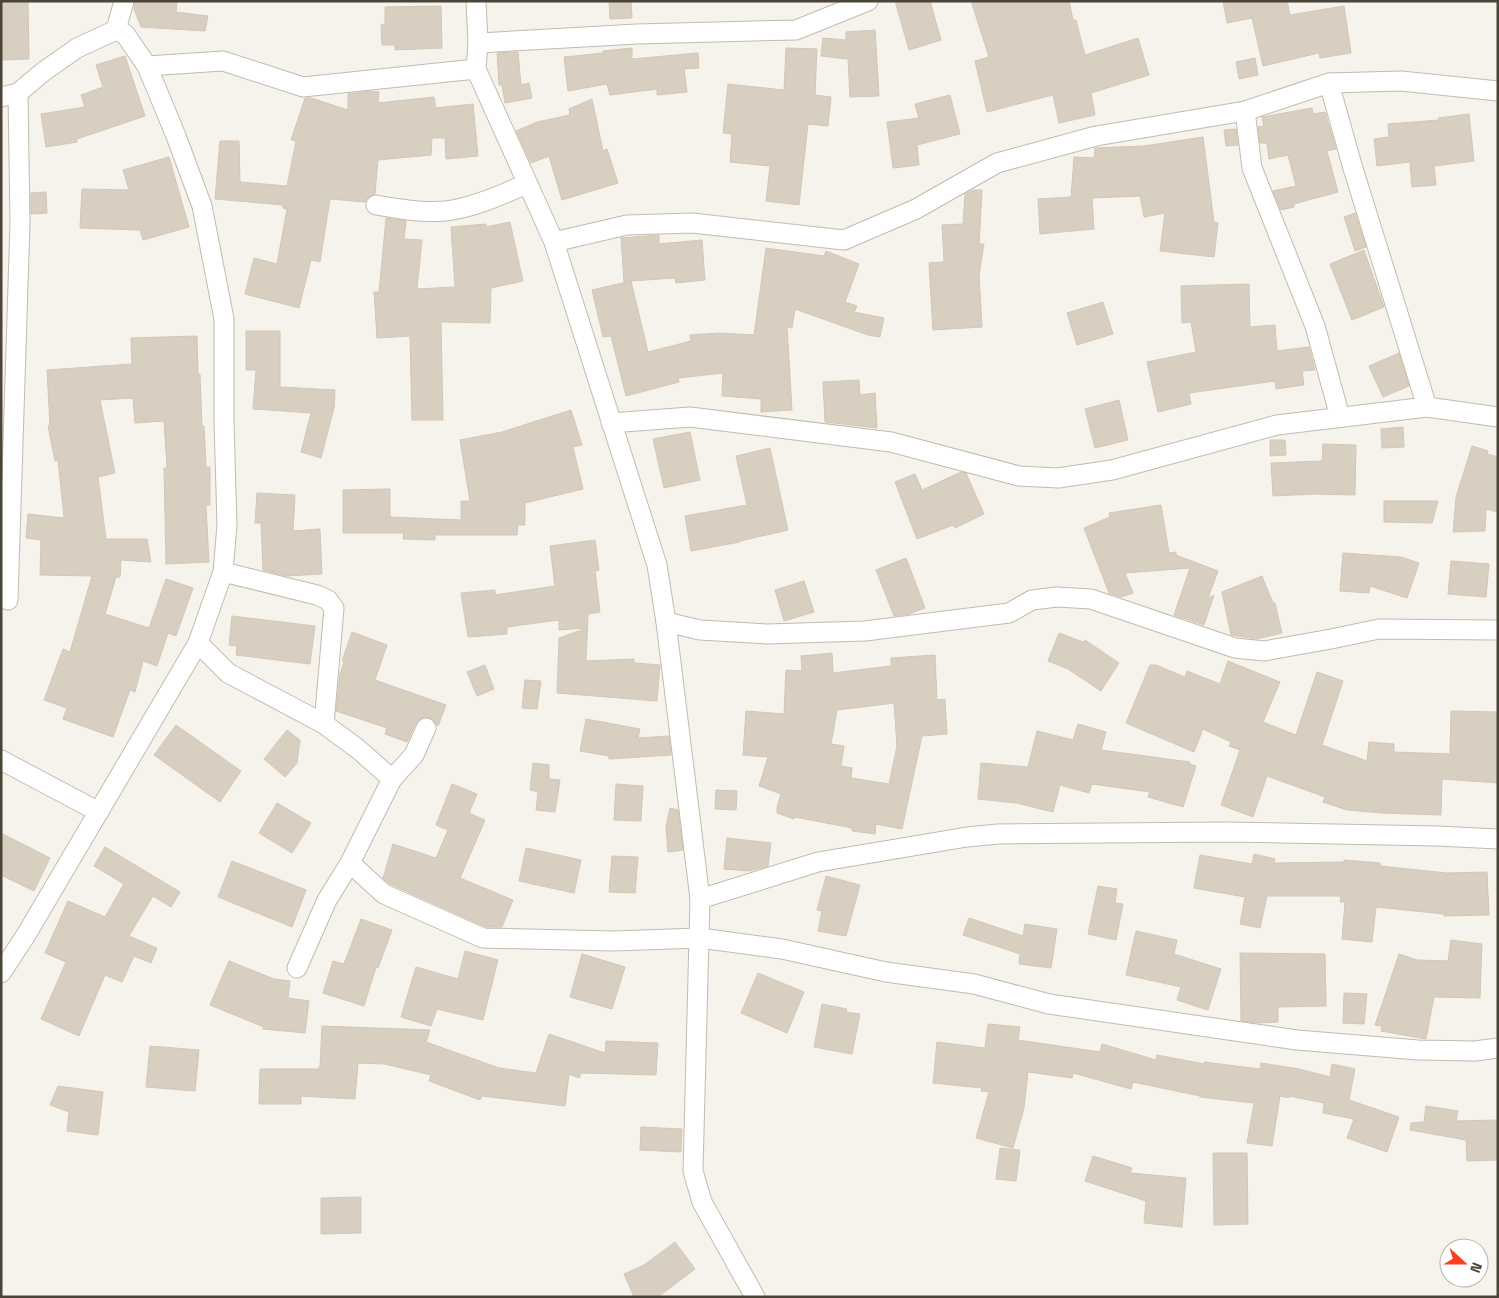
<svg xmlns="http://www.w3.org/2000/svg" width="1499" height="1298" font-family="'Space Grotesk',sans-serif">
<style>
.building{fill:#d8cfc1;stroke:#d3c7b4;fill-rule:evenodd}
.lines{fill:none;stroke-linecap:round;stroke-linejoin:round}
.street-casing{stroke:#c2bbae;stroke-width:21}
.street{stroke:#fff;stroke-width:19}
</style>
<rect width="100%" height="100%" fill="#f6f3ec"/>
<!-- building -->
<g class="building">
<polygon points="1,1 28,1 29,59 1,60"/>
<polygon points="135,1 177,1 176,12 208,16 205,31 141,27 134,9"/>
<polygon points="609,1 631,1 632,18 610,19"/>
<polygon points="895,1 930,1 941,40 909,50"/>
<polygon points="971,1 1069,1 1073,20 1076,20 1085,55 1138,38 1149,75 1091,93 1095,115 1059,123 1053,95 987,112 975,61 989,57"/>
<polygon points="1223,1 1287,1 1290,15 1344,6 1351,53 1320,58 1319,53 1263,66 1252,18 1227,23"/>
<polygon points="441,6 442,48 395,50 395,45 382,45 381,25 385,24 385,7"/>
<polygon points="875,30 879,96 850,97 848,59 821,56 823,38 846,40 846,32"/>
<polygon points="632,48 632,59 698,53 699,68 684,69 687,92 657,95 657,89 610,95 607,84 568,91 564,57 603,53 603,51"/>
<polygon points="786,48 817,49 815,95 831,97 828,126 808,124 799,205 766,201 770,166 730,162 732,134 723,133 728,84 784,90"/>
<polygon points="518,52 521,85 529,83 532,98 505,103 502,85 499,85 497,53"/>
<polygon points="125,56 145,116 77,139 77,142 46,147 41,114 85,107 81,95 103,87 96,65"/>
<polygon points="1255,58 1258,75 1239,79 1236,62"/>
<polygon points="370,91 379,92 378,103 434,97 436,108 473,104 478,156 446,159 445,138 432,138 431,155 378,160 375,194 368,197 365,202 330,199 320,262 311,260 299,308 245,294 254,258 277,264 287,209 283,208 283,205 215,199 220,141 239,141 240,182 287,186 296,141 291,140 305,98 311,98 348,110 348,94"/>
<polygon points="950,95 960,134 917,145 919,165 893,168 887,122 919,118 915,104"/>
<polygon points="592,99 603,151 607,149 618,183 562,200 549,156 531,163 516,131 537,122 570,115 569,109"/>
<polygon points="1312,108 1313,114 1325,112 1336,149 1327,151 1338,192 1294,204 1294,207 1281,210 1273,191 1296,186 1288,155 1269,159 1267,143 1260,143 1258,127 1264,126 1262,117"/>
<polygon points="1469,114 1474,161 1434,166 1436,185 1412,187 1410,162 1377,166 1374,139 1389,137 1388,124 1439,120 1438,118"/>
<polygon points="1236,129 1238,145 1226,146 1224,130"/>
<polygon points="1203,137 1214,222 1218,223 1214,257 1160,251 1165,213 1144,217 1140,196 1092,198 1094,229 1040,234 1038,199 1071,197 1074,157 1094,158 1095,148 1144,146"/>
<polygon points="169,157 189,227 143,240 140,230 80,228 82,189 129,190 123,170"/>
<polygon points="973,190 982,190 979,244 984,244 979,275 982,327 933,330 929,263 944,262 942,225 963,224 965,194"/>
<polygon points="46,192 47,213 31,214 31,193"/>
<polygon points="1355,213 1366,247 1355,251 1344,217"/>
<polygon points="386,218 406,221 404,239 422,240 417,289 455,287 451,227 486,224 486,227 510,222 523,281 491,288 490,323 441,322 443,420 412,420 410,336 377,338 374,292 379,292"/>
<polygon points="659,235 659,244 702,240 705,280 676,283 675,278 631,281 648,352 691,341 690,335 719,333 754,335 766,248 824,256 826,251 859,264 845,302 857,306 854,312 884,318 880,337 868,335 795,309 792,328 787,327 792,410 761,412 761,399 722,396 723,373 678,378 679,382 626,396 611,336 603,337 592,290 627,282 624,282 621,238"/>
<polygon points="1364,250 1384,307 1352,320 1330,264"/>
<polygon points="1249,284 1250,327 1275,325 1277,351 1309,347 1315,370 1302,371 1304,385 1276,389 1275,381 1189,393 1191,404 1158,412 1147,362 1196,352 1191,322 1182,323 1181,286"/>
<polygon points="1103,302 1113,334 1077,345 1067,313"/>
<polygon points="246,331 280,331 280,387 335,390 334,408 321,458 301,452 311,413 253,409 256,370 246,370"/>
<polygon points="197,336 198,374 200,374 202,426 204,426 206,467 210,467 210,505 206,505 209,562 166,564 164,468 167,468 164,421 135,423 133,398 100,400 115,473 98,477 106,539 147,539 151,562 121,560 120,577 116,577 105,614 149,628 166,579 193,588 176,636 168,633 157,666 143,661 135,692 130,690 113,737 63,719 67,708 44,700 63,649 70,652 92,576 40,575 41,540 26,538 28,514 64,518 58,460 55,461 48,426 50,425 47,370 132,364 131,338"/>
<polygon points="1399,353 1409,386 1383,397 1369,366"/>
<polygon points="859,380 860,395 875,393 877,428 825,422 823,382"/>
<polygon points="1119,400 1128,440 1095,448 1085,409"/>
<polygon points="571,410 582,445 573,447 583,489 525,503 525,525 518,525 517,535 435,535 435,540 403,539 404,533 343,533 343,490 390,489 390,517 461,520 461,501 470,501 460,440 502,432"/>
<polygon points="1403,427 1404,447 1382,448 1381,429"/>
<polygon points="690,432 700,480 664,488 653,439"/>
<polygon points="1270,440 1285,440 1286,455 1270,456"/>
<polygon points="1323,444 1356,445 1355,495 1315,494 1273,496 1271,463 1322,461"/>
<polygon points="1472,446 1488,451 1487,454 1498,457 1498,512 1486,509 1485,531 1453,532 1456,497"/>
<polygon points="770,448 788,530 740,541 740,542 691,551 685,516 747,505 736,456"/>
<polygon points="961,472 966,473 984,514 955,528 953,525 917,539 895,482 915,474 922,490"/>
<polygon points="257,493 295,495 293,531 320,529 322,574 286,576 263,570 261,523 255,523"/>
<polygon points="1384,501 1438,501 1432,523 1384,522"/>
<polygon points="1161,505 1169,553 1176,552 1176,555 1218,571 1208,598 1214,595 1204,625 1174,615 1190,568 1125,573 1133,593 1121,597 1109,593 1084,528 1110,517 1109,513"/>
<polygon points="595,540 599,570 595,571 600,612 588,614 586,661 634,659 634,663 660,665 657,701 557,693 559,638 587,628 559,630 559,620 507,627 507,634 468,637 461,593 495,590 495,595 555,586 550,546"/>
<polygon points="1343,553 1401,557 1419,563 1407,598 1370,586 1369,593 1340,591"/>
<polygon points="906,558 925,608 909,614 894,616 876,570"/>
<polygon points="1451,561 1489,564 1486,597 1448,594"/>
<polygon points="1262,576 1273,603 1275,603 1282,633 1257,639 1231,635 1222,592"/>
<polygon points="804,581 814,612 784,621 775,590"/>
<polygon points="232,616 315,626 310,664 236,655 237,646 229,645"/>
<polygon points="352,632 387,645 375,680 446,705 438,726 430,718 424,717 420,719 416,723 407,742 385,734 387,728 336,711 340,674 344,662 342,661"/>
<polygon points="1059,633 1083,642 1085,640 1119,663 1101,691 1068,669 1048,661"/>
<path d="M832,653L833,673L891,666V658L935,655L937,700L945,699L947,734L922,736L902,829L876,824L875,834L852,831V828L795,817L794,819L777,813V807L781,794L759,786L768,757L743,755L746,711L784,714L786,670L802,671L801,656ZM894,703L897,746L889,784L851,778L852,768L841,766L844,746L831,744L837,710Z"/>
<polygon points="1228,661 1280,682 1263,722 1296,735 1317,672 1343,681 1322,745 1367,761 1369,742 1394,744 1394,752 1450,754 1451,711 1498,712 1498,783 1442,779 1441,815 1382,813 1347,810 1323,802 1325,797 1267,776 1253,817 1221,805 1240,750 1229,746 1231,742 1203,729 1194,752 1126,723 1150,665 1156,665 1185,677 1187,671 1220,684"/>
<polygon points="485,665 494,689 477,696 467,672"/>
<polygon points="525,680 541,681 537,709 522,708"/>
<polygon points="586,719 640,729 638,738 669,736 671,755 609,759 609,756 580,751"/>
<polygon points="1078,724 1106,732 1101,750 1190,762 1189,764 1196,766 1183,807 1148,797 1150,792 1092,784 1089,793 1060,785 1053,812 1017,803 978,799 981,763 1028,767 1037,731 1073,740"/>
<polygon points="176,725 241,771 220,802 154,755"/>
<polygon points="287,730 300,740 297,763 285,777 264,759"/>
<polygon points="533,763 549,765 549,779 560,780 555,812 536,810 538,792 530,790"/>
<polygon points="452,784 477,794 469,813 485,820 460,878 513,900 502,927 486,927 390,884 383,878 393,844 436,858 448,830 436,825"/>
<polygon points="616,784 643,786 641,821 614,820"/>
<polygon points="716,790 737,791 736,810 715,809"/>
<polygon points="277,803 311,823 292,853 259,833"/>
<polygon points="670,808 678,810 683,850 668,852 666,826"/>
<polygon points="1,833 50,858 34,891 1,875"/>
<polygon points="727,838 771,843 768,866 750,871 724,869"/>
<polygon points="105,847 180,892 171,907 153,896 129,936 157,948 151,963 134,956 122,982 105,975 79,1036 41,1019 66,962 45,953 68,901 105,917 124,884 94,866"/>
<polygon points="526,848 581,860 574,893 519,881"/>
<polygon points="1254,854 1275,859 1274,863 1344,862 1344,860 1380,863 1380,866 1447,873 1487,872 1489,915 1444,916 1444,914 1376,907 1372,942 1342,939 1345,902 1340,902 1341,896 1267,896 1260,928 1240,924 1245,897 1194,888 1200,855 1252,864"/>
<polygon points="612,856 638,857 635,893 609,892"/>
<polygon points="232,861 306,890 292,927 218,897"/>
<polygon points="826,876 860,885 846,936 818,931 822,911 817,910"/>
<polygon points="1098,886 1117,889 1115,903 1123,904 1116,940 1088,934"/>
<polygon points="969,918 1023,936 1025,924 1057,929 1051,968 1019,964 1020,954 963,935"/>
<polygon points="361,919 392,930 378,968 376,967 364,1006 323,993 333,961 344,964"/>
<polygon points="1136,931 1177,940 1174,954 1221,969 1208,1010 1177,1000 1181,987 1126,975"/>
<polygon points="1451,940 1482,944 1480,998 1434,997 1426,1039 1381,1031 1382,1026 1375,1025 1399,954 1417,960 1448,961"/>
<polygon points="465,951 498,960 483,1020 437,1009 431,1026 401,1017 416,967 458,979"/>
<polygon points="1240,953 1325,954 1326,1006 1278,1007 1278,1022 1257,1023 1241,1021"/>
<polygon points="582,954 625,967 612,1009 570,997"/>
<polygon points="229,961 274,979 290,981 288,998 309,1001 305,1033 263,1029 264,1027 210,1005"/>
<polygon points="758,973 804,992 787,1033 741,1013"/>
<polygon points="1344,993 1367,994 1364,1024 1343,1023"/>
<polygon points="822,1004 847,1009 846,1012 860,1014 852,1054 814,1047"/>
<polygon points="988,1024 1020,1027 1018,1040 1100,1052 1102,1044 1156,1060 1157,1055 1204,1064 1204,1062 1260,1069 1261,1063 1299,1069 1330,1077 1332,1064 1355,1069 1349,1100 1399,1117 1387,1152 1347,1138 1354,1119 1323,1113 1324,1103 1289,1096 1289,1098 1280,1096 1272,1146 1247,1143 1254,1103 1200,1097 1200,1096 1133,1082 1131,1089 1073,1073 1072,1078 1028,1072 1024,1108 1013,1148 976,1138 989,1092 981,1091 982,1088 933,1083 937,1042 985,1048"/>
<polygon points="322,1026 430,1030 426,1042 499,1068 536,1073 549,1034 605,1053 606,1041 658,1043 656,1075 581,1073 579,1078 569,1074 565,1106 482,1096 480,1100 429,1081 431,1075 385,1064 358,1063 355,1099 301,1096 301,1104 259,1104 260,1069 318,1069 320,1066"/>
<polygon points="150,1046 199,1050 195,1091 146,1087"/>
<polygon points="58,1086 103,1092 98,1135 67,1131 69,1112 50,1105"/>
<polygon points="1426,1106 1458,1111 1456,1121 1498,1120 1498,1160 1467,1161 1466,1140 1410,1130 1411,1123 1424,1122"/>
<polygon points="641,1127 682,1129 681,1152 640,1150"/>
<polygon points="1000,1148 1020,1150 1016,1181 996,1179"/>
<polygon points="1213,1153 1247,1153 1248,1224 1214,1225"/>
<polygon points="1093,1156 1132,1168 1130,1173 1186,1178 1182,1227 1144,1223 1146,1201 1085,1181"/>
<polygon points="361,1197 361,1233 321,1234 321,1198"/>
<polygon points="675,1242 695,1269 658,1297 634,1297 624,1274 644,1265"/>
</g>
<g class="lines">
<defs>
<g id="street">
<polyline points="476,1 478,43 476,69 554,242 657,565 666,622 700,899 693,1171 702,1202 755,1297"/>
<polyline points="478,43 637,34 796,30 868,1"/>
<polyline points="147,66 223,61 303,87 476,69"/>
<polyline points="1329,83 1352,165 1427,407"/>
<polyline points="1,97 18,93 43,72 77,48 116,30 124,1"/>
<polyline points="1245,111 1252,168 1315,326 1340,417"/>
<path d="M376,205C398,209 422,213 445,211C472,208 502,195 526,184"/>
<polyline points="554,242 627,225 692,223 844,240 916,209 997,163 1096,136 1245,111 1329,83 1401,81 1498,91"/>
<polyline points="611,423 690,417 891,442 1019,476 1058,478 1112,470 1277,425 1427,407 1498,417"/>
<polyline points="223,572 317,595 328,600 334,608 324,724"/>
<polyline points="8,600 20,223 18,93"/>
<polyline points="666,622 700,630 767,634 865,631 1009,613 1032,600 1057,597 1091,599 1235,648 1264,651 1331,639 1379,629 1498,630"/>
<polyline points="198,643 228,673 324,724 358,749 392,779"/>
<polyline points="1,760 99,812"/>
<polyline points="350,863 384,894 483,938 613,941 700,938 782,949 886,972 974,984 1049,1004 1297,1040 1418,1050 1475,1051 1498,1048"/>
<polyline points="700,899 818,862 967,837 998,834 1226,832 1437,836 1498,839"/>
<polyline points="297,968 327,900 350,863 392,779 414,755 426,728"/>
<polyline points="1,973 26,935 198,643 223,572 227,525 224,422 224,319 202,206 176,136 147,66 125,34 116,30"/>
</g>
</defs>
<!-- street casing -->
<use href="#street" class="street-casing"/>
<!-- street -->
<use href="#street" class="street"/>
</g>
<!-- border -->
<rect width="1499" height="1298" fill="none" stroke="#4b4439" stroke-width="5"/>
<!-- north arrow -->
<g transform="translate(1464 1263) rotate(111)"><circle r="24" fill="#ffffff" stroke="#b7b4b0"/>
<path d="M0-4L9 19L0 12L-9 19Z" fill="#fc3f1d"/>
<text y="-8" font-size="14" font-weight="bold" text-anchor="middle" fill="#4b4439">N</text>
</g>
</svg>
